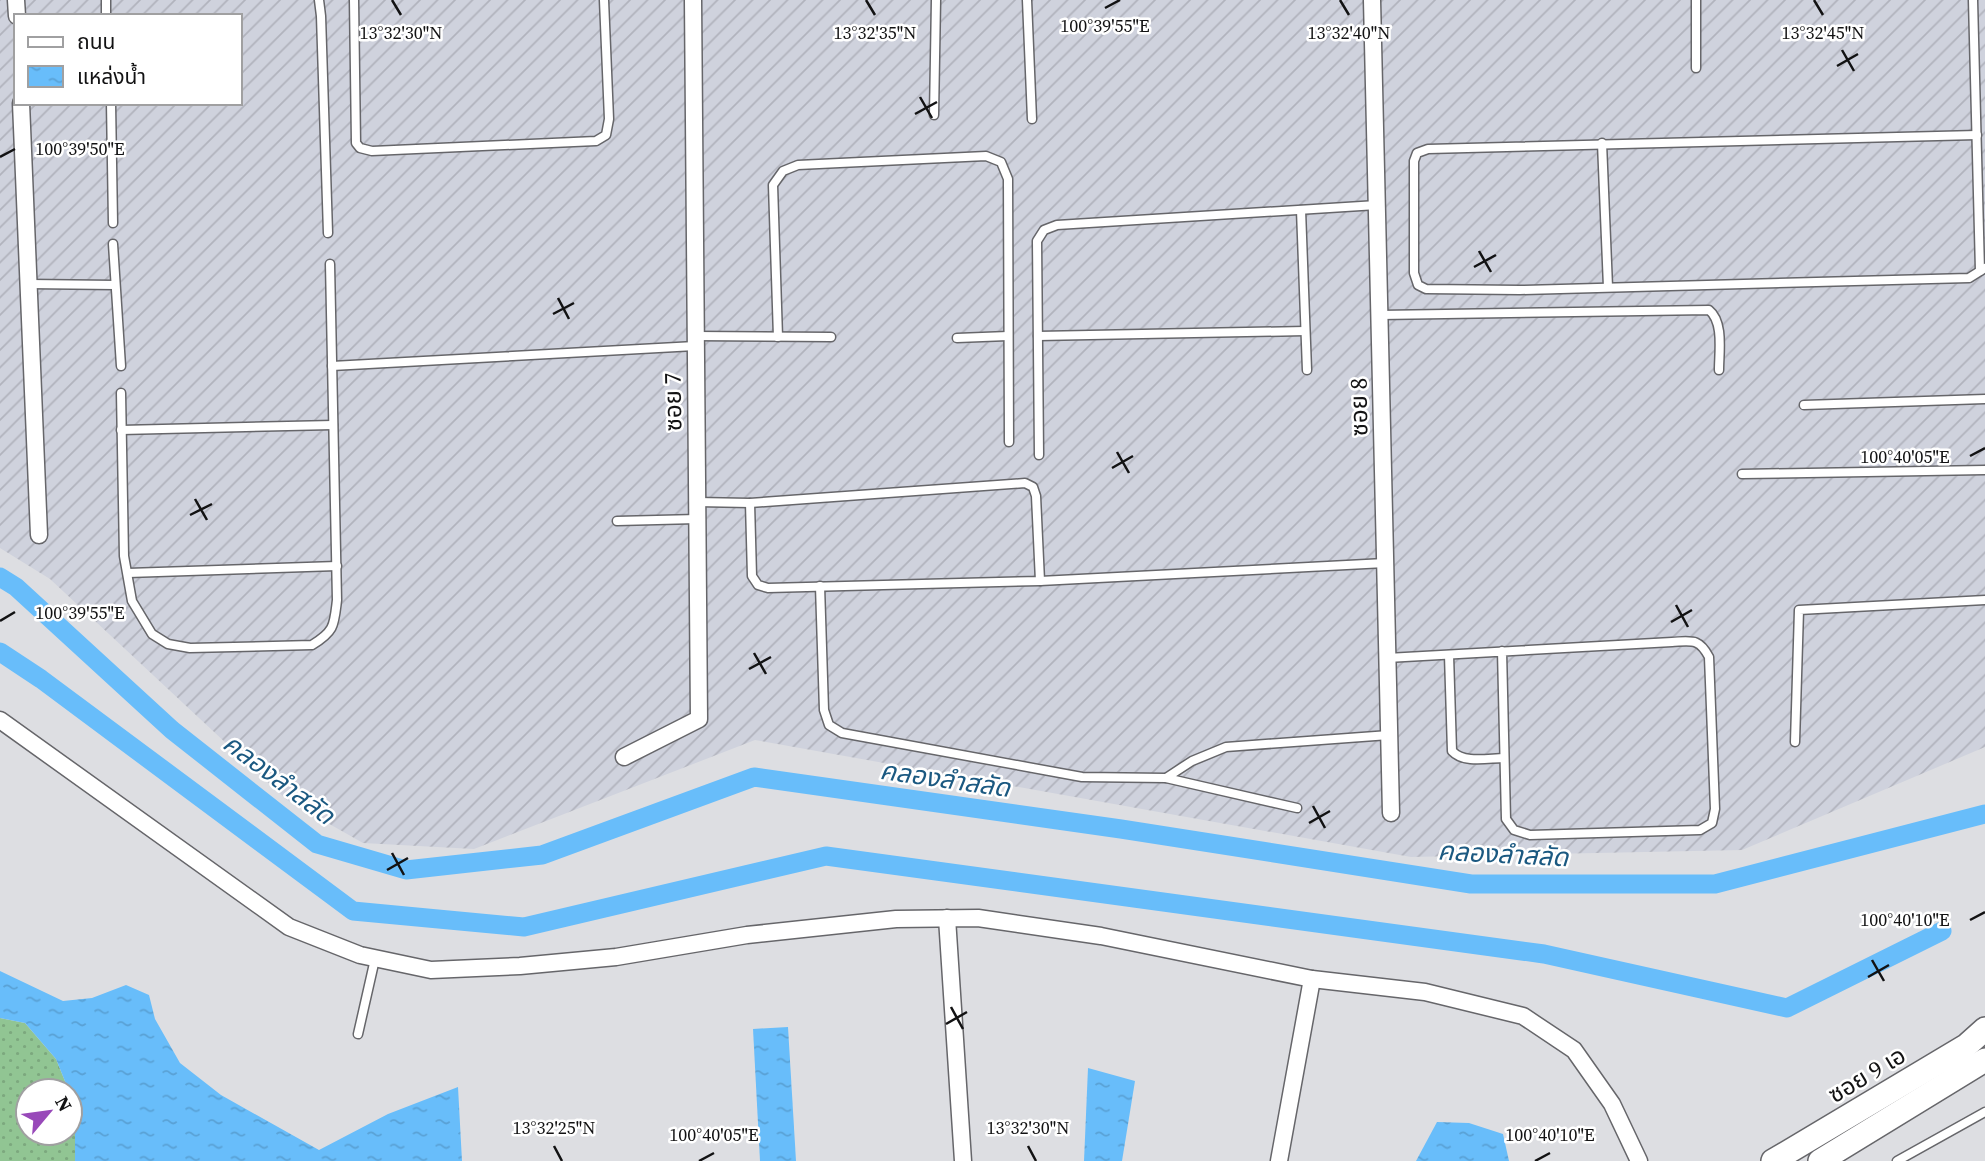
<svg xmlns="http://www.w3.org/2000/svg" width="1985" height="1161" font-family="'Source Serif 4','Noto Sans Thai',serif">
<style>
.industrial{fill:url(#industrial-furrows);fill-rule:evenodd}
.grass{fill:url(#grass-dots)}
.water{fill:url(#water-ripples)}
.lines{fill:none;stroke-linecap:round;stroke-linejoin:round}
.canal{stroke:#68bdfa;stroke-width:19}
.lane-casing{stroke:#66666a;stroke-width:11}
.street-casing{stroke:#66666a;stroke-width:19}
.secondary-casing{stroke:#66666a;stroke-width:26}
.lane{stroke:#fff;stroke-width:8}
.street{stroke:#fff;stroke-width:16}
.secondary{stroke:#fff;stroke-width:23}
.ticks{fill:none;stroke:#121213;stroke-width:2.5}
.labels{text-anchor:middle;stroke-width:5;stroke-linejoin:round;paint-order:stroke}
.street-label{font-size:24px;fill:#121213;stroke:#fff}
.water-label{font-size:26px;font-style:italic;fill:#1b5981;stroke:#fff}
.ticks-label{font-size:18px;text-anchor:middle;fill:#121213;stroke:#fff;stroke-width:5;stroke-linejoin:round;paint-order:stroke}
</style>
<defs>
<pattern id="industrial-furrows" width="10" height="10" patternUnits="userSpaceOnUse" patternTransform="scale(1.75)"><rect width="10" height="10" fill="#cfd2dd"/><path d="M-1 1l2-2M0 10L10 0M9 11l2-2" fill="none" stroke="#b1b3bd"/></pattern>
<pattern id="grass-dots" width="8" height="8" patternUnits="userSpaceOnUse" patternTransform="scale(1.75)"><rect width="8" height="8" fill="#91c593"/><path d="M2 2h.1M6 6h.1" fill="none" stroke="#7ca87e" stroke-width="1.8" stroke-linecap="round"/></pattern>
<pattern id="water-ripples" width="26" height="14" patternUnits="userSpaceOnUse" patternTransform="scale(1.75)"><rect width="26" height="14" fill="#68bdfa"/><path d="M2 4q2-2 4 0t4 0M15 11q2-2 4 0t4 0" fill="none" stroke="#59a1d5"/></pattern>
</defs>
<rect width="100%" height="100%" fill="#dddee2"/>
<!-- industrial -->
<path class="industrial" d="M0,0H1985V747L1742,850L1411,857L755,740L474,849L363,843L287,800L50,579L0,548ZM16,16H240V103H16Z"/>
<!-- grass -->
<polygon class="grass" points="0,1018 25,1023 56,1059 69,1091 28,1091 28,1133 70,1133 70,1094 75,1106 75,1161 0,1161"/>
<!-- water -->
<g class="water">
<polygon points="0,971 63,1001 92,998 126,985 149,995 155,1019 180,1063 221,1095 319,1150 388,1114 458,1087 462,1161 75,1161 75,1106 56,1059 25,1023 0,1018"/>
<polygon points="788,1027 796,1161 760,1161 753,1029"/>
<polygon points="1088,1068 1135,1081 1122,1161 1084,1161"/>
<polygon points="1437,1122 1469,1123 1503,1134 1509,1161 1416,1161"/>
</g>
<g class="lines">
<!-- canal -->
<g class="canal">
<polyline points="0,577 16,587 172,730 317,844 406,870 542,855 754,777 1121,829 1471,884 1715,884 1985,814"/>
<polyline points="0,652 41,679 353,911 524,927 826,856 1544,954 1787,1008 1942,931"/>
</g>
<defs>
<g id="lane">
<polyline points="319,0 321,16 328,233"/>
<polyline points="354,0 356,143 360,148 372,151 596,141 606,135 609,119 604,0"/>
<polyline points="1027,0 1032,119"/>
<polyline points="1696,0 1696,68"/>
<polyline points="1973,0 1980,271"/>
<polyline points="106,16 106,0"/>
<polyline points="111,103 113,223"/>
<polyline points="934,115 936,0"/>
<polyline points="1977,135 1428,149 1417,153 1414,161 1414,273 1418,285 1426,289 1520,290 1969,278 1985,268"/>
<polyline points="1602,143 1608,287"/>
<polyline points="1301,210 1307,370"/>
<polyline points="113,244 121,366"/>
<polyline points="29,284 115,285"/>
<path d="M1380,315L1709,310C1724,322 1719,352 1719,370"/>
<polyline points="695,336 831,337"/>
<polyline points="1038,336 1305,331"/>
<polyline points="778,337 773,185 783,171 798,165 986,156 1001,162 1008,179 1009,442"/>
<polyline points="957,338 1008,336"/>
<polyline points="332,366 695,346"/>
<path d="M121,393L124,556L132,601L152,634L168,644L190,648L312,645C335,631 334,625 337,600L330,264"/>
<polyline points="1804,405 1985,399"/>
<polyline points="121,430 333,425"/>
<polyline points="1039,455 1037,241 1044,230 1057,225 1377,205"/>
<polyline points="1742,474 1985,470"/>
<polyline points="697,502 750,503 1025,483 1033,487 1036,496 1040,581"/>
<polyline points="750,503 752,576 758,585 768,588 1040,581 1385,563"/>
<polyline points="617,521 697,519"/>
<polyline points="128,573 337,566"/>
<polyline points="820,586 824,710 829,725 842,733 1082,777 1166,778 1192,761 1226,747 1389,735"/>
<path d="M1449,655L1452,751C1464,764 1489,758 1504,758"/>
<path d="M1387,658L1672,642C1692,641 1699,638 1709,657L1715,809L1712,823L1700,830L1530,835L1514,830L1506,819L1502,651"/>
<polyline points="1795,742 1799,610 1985,600"/>
<polyline points="1166,778 1297,808"/>
<polyline points="358,1034 375,959"/>
<polyline points="1897,1161 1985,1112"/>
</g>
<g id="street">
<polyline points="16,0 17,16"/>
<polyline points="1372,0 1391,813"/>
<polyline points="21,103 39,535"/>
<polyline points="0,720 289,927 360,955 431,970 520,966 616,957 747,935 896,919 978,918 1101,936 1312,979 1425,992 1523,1016 1574,1050 1612,1104 1639,1161"/>
<polyline points="624,757 699,719 693,0"/>
<polyline points="947,918 963,1161"/>
<polyline points="1279,1161 1312,979"/>
</g>
<g id="secondary">
<polyline points="1773,1161 1966,1046 1985,1029"/>
<polyline points="1820,1161 1985,1060"/>
</g>
</defs>
<!-- lane casing -->
<use href="#lane" class="lane-casing"/>
<!-- street casing -->
<use href="#street" class="street-casing"/>
<!-- secondary casing -->
<use href="#secondary" class="secondary-casing"/>
<!-- lane -->
<use href="#lane" class="lane"/>
<!-- street -->
<use href="#street" class="street"/>
<!-- secondary -->
<use href="#secondary" class="secondary"/>
</g>
<!-- ticks -->
<path class="ticks" d="M392,0L401,15M866,0L875,15M1340,0L1349,15M1814,0L1823,15M1105,8L1120,0M1842,50L1854,71M1837,66L1858,54M920,97L932,118M915,114L937,102M0,157L15,149M1479,251L1491,272M1474,267L1496,255M558,298L569,319M553,314L574,303M1117,452L1129,473M1970,456L1985,448M1112,468L1133,456M195,499L207,520M190,515L212,504M1676,605L1688,627M0,621L15,612M1671,622L1692,610M754,653L766,674M749,669L771,657M1313,806L1325,828M1309,823L1330,811M392,853L404,875M387,870L408,858M1970,920L1985,912M1872,960L1884,981M1868,977L1889,965M951,1007L963,1029M946,1024L967,1012M554,1146L562,1161M1028,1146L1036,1161M699,1161L714,1153M1535,1161L1550,1153"/>
<g class="labels">
<!-- street labels -->
<g class="street-label">
<text transform="translate(673 402) rotate(-91)" y="8">ซอย 7</text>
<text transform="translate(1359 407) rotate(-91)" y="8">ซอย 8</text>
<text transform="translate(1867 1075) rotate(-31)" y="8">ซอย 9 เอ</text>
</g>
<!-- water labels -->
<g class="water-label">
<text transform="translate(279 779) rotate(37)" y="9">คลองลำสลัด</text>
<text transform="translate(945 779) rotate(8)" y="9">คลองลำสลัด</text>
<text transform="translate(1503 854) rotate(3)" y="9">คลองลำสลัด</text>
</g>
</g>
<g class="ticks-label">
<text x="1105" y="32">100°39'55"E</text>
<text x="401" y="39">13°32'30"N</text>
<text x="875" y="39">13°32'35"N</text>
<text x="1349" y="39">13°32'40"N</text>
<text x="1823" y="39">13°32'45"N</text>
<text x="80" y="155">100°39'50"E</text>
<text x="1905" y="463">100°40'05"E</text>
<text x="80" y="619">100°39'55"E</text>
<text x="1905" y="926">100°40'10"E</text>
<text x="554" y="1134">13°32'25"N</text>
<text x="1028" y="1134">13°32'30"N</text>
<text x="714" y="1141">100°40'05"E</text>
<text x="1550" y="1141">100°40'10"E</text>
</g>
<!-- legend -->
<rect x="14" y="14" width="228" height="91" fill="#ffffff" stroke="#a0a0a1" stroke-width="2"/>
<rect x="28" y="37" width="35" height="10" fill="#ffffff" stroke="#a0a0a1" stroke-width="2"/>
<text x="77" y="49" font-size="21" fill="#121213">ถนน</text>
<rect x="28" y="66" width="35" height="21" fill="url(#water-ripples)" stroke="#a0a0a1" stroke-width="2"/>
<text x="77" y="84" font-size="21" fill="#121213">แหล่งน้ำ</text>
<!-- north arrow -->
<g transform="translate(49 1112) rotate(61)"><circle r="33" fill="#ffffff" stroke="#a0a0a1" stroke-width="2"/>
<path d="M0-5L12 26L0 18L-12 26Z" fill="#9849b9"/>
<text y="-10" font-size="19" font-weight="bold" text-anchor="middle" fill="#121213">N</text>
</g>
</svg>
